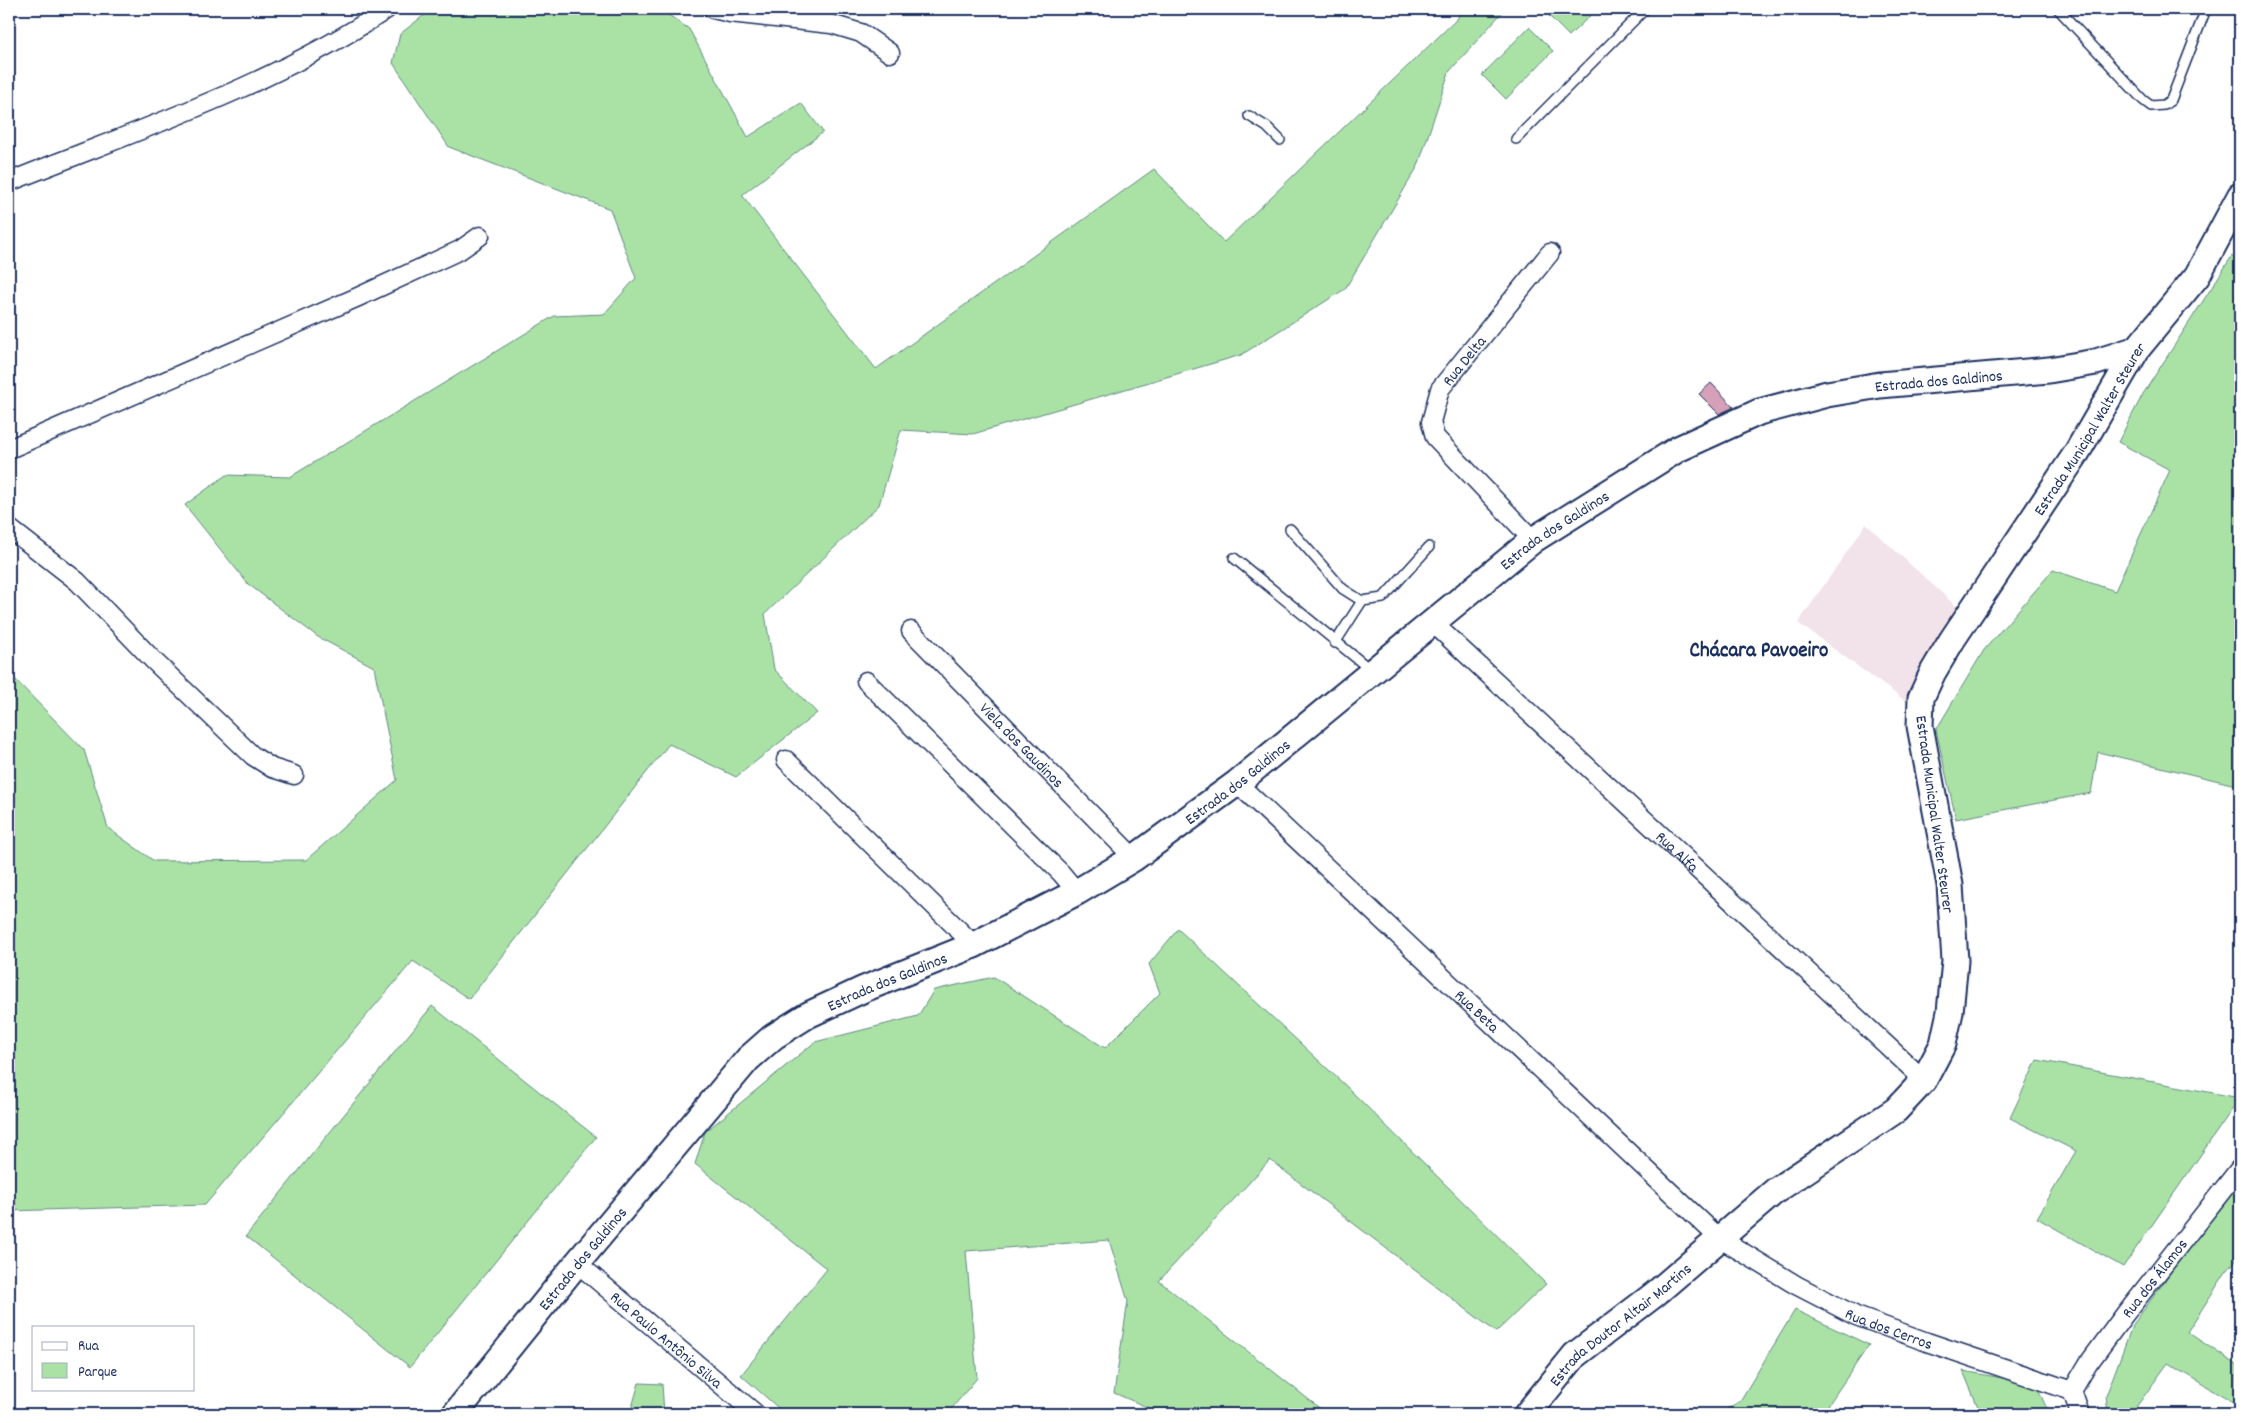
<svg xmlns="http://www.w3.org/2000/svg" width="2249" height="1423" font-family="Dekko,sans-serif">
<style>
.built{fill:#f2e2ea}
.green{fill:#aae2a6;stroke:#628882}
.building{fill:#d5a0b8;stroke:#1b2f5e}
.lines{fill:none;stroke-linecap:round;stroke-linejoin:round}
.lane-casing{stroke:#1b2f5e;stroke-width:12}
.street-casing{stroke:#1b2f5e;stroke-width:21}
.secondary-casing{stroke:#1b2f5e;stroke-width:29}
.lane{stroke:#fff;stroke-width:9}
.street{stroke:#fff;stroke-width:18}
.secondary{stroke:#fff;stroke-width:25}
.labels{text-anchor:middle;stroke-width:5;stroke-linejoin:round;paint-order:stroke}
.street-label{font-size:16px;fill:#1b2f5e;stroke:#fff}
.district-label{font-size:21px;font-weight:bold;fill:#1b2f5e;stroke:#fff}
</style>
<rect width="100%" height="100%" fill="#fff"/>
<filter id="ink" filterUnits="userSpaceOnUse"><feTurbulence type="fractalNoise" baseFrequency=".02" numOctaves="2"/><feDisplacementMap in="SourceGraphic" scale="10" xChannelSelector="R" yChannelSelector="G"/><feConvolveMatrix kernelMatrix="1 2 1 2 8 2 1 2 1" color-interpolation-filters="sRGB"/></filter>
<g filter="url(#ink)">
<!-- built -->
<polygon class="built" points="1866,524 1957,607 1911,705 1798,623"/>
<!-- green -->
<g class="green">
<polygon points="432,9 660,9 689,29 748,137 801,103 823,132 742,195 876,369 1154,169 1224,242 1458,18 1460,9 1505,9 1449,72 1418,166 1345,289 1241,355 973,434 901,430 879,505 765,614 774,669 817,713 736,777 669,744 469,999 413,961 205,1205 9,1211 9,673 84,750 108,828 154,861 306,860 397,780 374,667 318,637 248,584 185,505 226,475 290,477 554,316 604,314 636,278 610,209 449,147 393,63 400,34"/>
<polygon points="1553,9 1597,9 1569,36 1547,14"/>
<polygon points="1529,27 1553,51 1506,99 1482,75"/>
<polygon points="2232,256 2240,265 2240,786 2098,752 2091,793 1956,819 1936,730 1984,650 2053,570 2115,591 2170,470 2118,442 2143,394"/>
<polygon points="1178,929 1347,1087 1546,1284 1496,1332 1270,1160 1159,1281 1327,1414 1163,1414 1114,1393 1128,1301 1109,1240 966,1251 977,1378 947,1414 785,1414 741,1375 827,1269 695,1164 705,1132 815,1042 918,1016 934,990 994,977 1105,1048 1160,993 1149,964"/>
<polygon points="432,1006 596,1137 410,1367 246,1236"/>
<polygon points="2037,1060 2240,1098 2123,1267 2037,1218 2076,1151 2010,1118"/>
<polygon points="2240,1177 2240,1255 2226,1272 2187,1332 2240,1367 2240,1406 2168,1363 2131,1414 2108,1414 2106,1396 2132,1326"/>
<polygon points="1795,1310 1869,1345 1822,1414 1719,1414 1740,1401"/>
<polygon points="1963,1371 2036,1384 2049,1414 1981,1414"/>
<polygon points="639,1383 662,1384 664,1414 630,1414"/>
</g>
<!-- building -->
<polygon class="building" points="1711,383 1734,407 1719,414 1699,394"/>
<g class="lines">
<defs>
<g id="lane">
<polyline points="2058,9 2143,100 2151,106 2164,105 2171,100 2206,9"/>
<polyline points="1249,116 1267,127 1280,140"/>
<polyline points="1516,139 1645,9"/>
<polyline points="1290,529 1343,589 1362,601 1383,598 1429,547"/>
<polyline points="1234,558 1372,671"/>
<polyline points="1335,643 1362,601"/>
</g>
<g id="street">
<polyline points="713,9 730,13 831,24 861,33 890,53"/>
<path d="M9,182C135,131 274,85 387,9"/>
<polyline points="9,449 358,297 460,250 480,236"/>
<polyline points="9,528 77,581 154,661 253,756 272,768 294,775"/>
<path id="s1" d="M1533,540L1435,437L1431,422L1440,389L1550,253"/>
<path id="s2" d="M1432,622L1924,1080"/>
<path id="s3" d="M911,631L1134,858"/>
<polyline points="866,681 1061,873 1077,892"/>
<polyline points="786,760 974,945"/>
<path id="s4" d="M1237,783L1719,1238L1796,1285L1856,1316L1927,1342L2072,1391"/>
<path id="s5" d="M577,1263L756,1414"/>
<path id="s6" d="M2072,1391L2088,1364L2125,1314L2240,1168"/>
<polyline points="2072,1391 2080,1414"/>
</g>
<g id="secondary">
<path id="s7" d="M455,1414L577,1263L748,1059L773,1037L808,1015L864,989L974,945L1077,892L1134,858L1237,783L1533,540L1678,449L1759,412L1827,394L1880,385L2049,370L2096,362L2137,349"/>
<path id="s8" d="M1527,1414L1575,1355L1655,1294L1775,1191L1896,1110L1924,1080L1943,1044L1950,1012L1955,961L1950,885L1920,726L1921,698L1933,672L1952,640L2076,454L2137,349L2197,276L2240,196"/>
</g>
</defs>
<!-- lane casing -->
<use href="#lane" class="lane-casing"/>
<!-- street casing -->
<use href="#street" class="street-casing"/>
<!-- secondary casing -->
<use href="#secondary" class="secondary-casing"/>
<!-- lane -->
<use href="#lane" class="lane"/>
<!-- street -->
<use href="#street" class="street"/>
<!-- secondary -->
<use href="#secondary" class="secondary"/>
</g>
</g>
<g class="labels">
<!-- street labels -->
<g class="street-label">
<text dy="6" stroke="none"><textPath href="#s1" startOffset="229">Rua Delta</textPath></text>
<text dy="6" stroke="none"><textPath href="#s7" startOffset="1851">Estrada dos Galdinos</textPath></text>
<text dy="6" stroke="none"><textPath href="#s8" startOffset="1230">Estrada Municipal Walter Steurer</textPath></text>
<text dy="6" stroke="none"><textPath href="#s7" startOffset="1431">Estrada dos Galdinos</textPath></text>
<text dy="6" stroke="none"><textPath href="#s3" startOffset="159">Viela dos Gaudinos</textPath></text>
<text dy="6" stroke="none"><textPath href="#s7" startOffset="1026">Estrada dos Galdinos</textPath></text>
<text transform="translate(1936 814) rotate(82)" y="6">Estrada Municipal Walter Steurer</text>
<text dy="6" stroke="none"><textPath href="#s2" startOffset="336">Rua Alfa</textPath></text>
<text dy="6" stroke="none"><textPath href="#s7" startOffset="621">Estrada dos Galdinos</textPath></text>
<text dy="6" stroke="none"><textPath href="#s4" startOffset="331">Rua Beta</textPath></text>
<text dy="6" stroke="none"><textPath href="#s7" startOffset="201">Estrada dos Galdinos</textPath></text>
<text dy="6" stroke="none"><textPath href="#s6" startOffset="140">Rua dos Álamos</textPath></text>
<text dy="6" stroke="none"><textPath href="#s8" startOffset="130">Estrada Doutor Altair Martins</textPath></text>
<text dy="6" stroke="none"><textPath href="#s4" startOffset="856">Rua dos Cerros</textPath></text>
<text dy="6" stroke="none"><textPath href="#s5" startOffset="118">Rua Paulo Antônio Silva</textPath></text>
</g>
<!-- district labels -->
<g class="district-label">
<text x="1759" y="656">Chácara Pavoeiro</text>
</g>
</g>
<!-- margin -->
<rect width="2249" height="1423" fill="none" stroke="#fff" stroke-width="30"/>
<rect x="15" y="15" width="2219" height="1393" fill="none" stroke="#1b2f5e" stroke-width="2" filter="url(#ink)"/>
<!-- legend -->
<rect x="32" y="1326" width="162" height="65" fill="#ffffff" stroke="#a4acbf"/>
<rect x="42" y="1342" width="25" height="8" fill="#ffffff" stroke="#a4acbf"/>
<text x="78" y="1350" font-size="15" fill="#1b2f5e">Rua</text>
<rect x="42" y="1363" width="25" height="15" fill="#aae2a6" stroke="#a4acbf"/>
<text x="78" y="1376" font-size="15" fill="#1b2f5e">Parque</text>
</svg>
